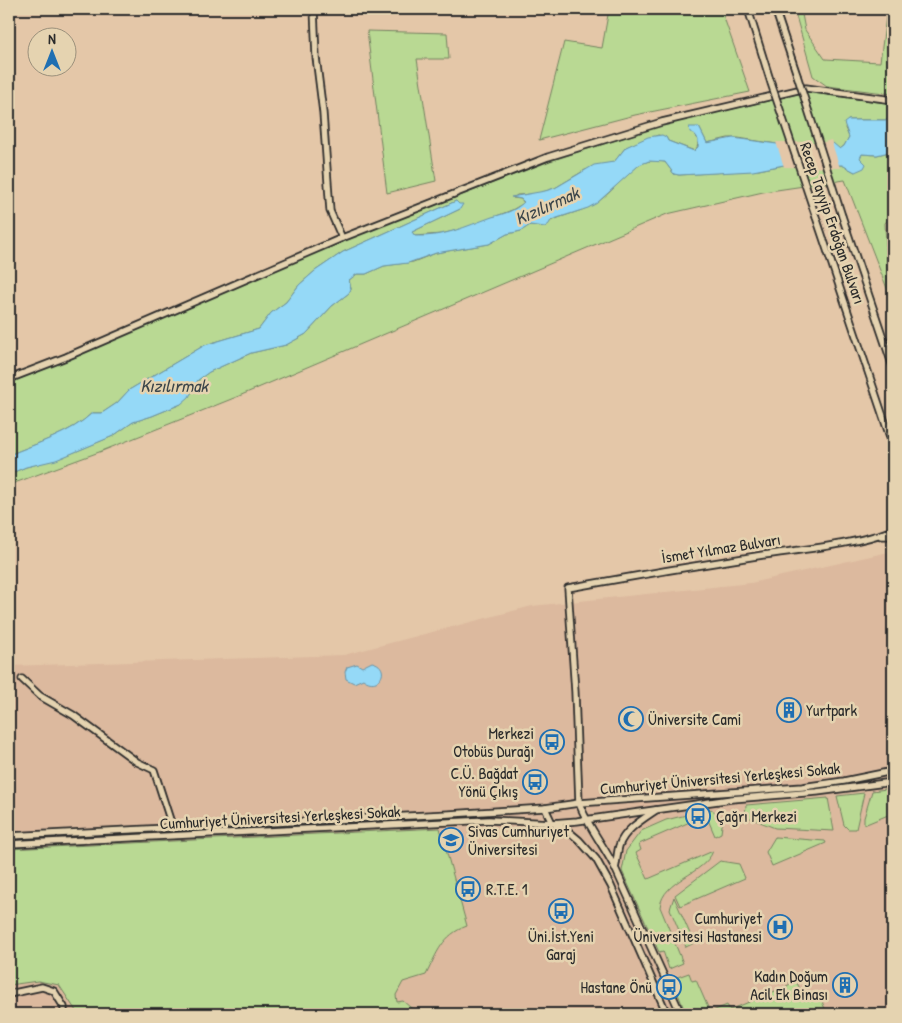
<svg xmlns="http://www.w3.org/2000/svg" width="902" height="1023" font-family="'Patrick Hand',sans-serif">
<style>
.built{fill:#dcb99e}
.green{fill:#b9d993;stroke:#72825f}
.water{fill:#95d9f7;stroke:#6b93a5}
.pier{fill:#e4c7a8}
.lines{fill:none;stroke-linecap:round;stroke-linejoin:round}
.minor-casing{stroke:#2b2b2b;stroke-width:9}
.minor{stroke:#e5d3b0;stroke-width:5.5}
.minor-bridge-casing{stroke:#2b2b2b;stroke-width:9;stroke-linecap:butt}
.minor-bridge{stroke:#e5d3b0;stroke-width:5.5}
.labels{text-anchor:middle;stroke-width:5;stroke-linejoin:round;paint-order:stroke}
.street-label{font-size:16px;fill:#2b2b2b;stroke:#e5d3b0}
.poi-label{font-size:16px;fill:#2b2b2b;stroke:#e5d3b0;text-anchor:start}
.water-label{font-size:18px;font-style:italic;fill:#3b454a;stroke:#e5d3b0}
</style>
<rect width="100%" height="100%" fill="#e4c7a8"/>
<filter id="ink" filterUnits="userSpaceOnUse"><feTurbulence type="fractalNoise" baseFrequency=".02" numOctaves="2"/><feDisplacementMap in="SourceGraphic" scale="10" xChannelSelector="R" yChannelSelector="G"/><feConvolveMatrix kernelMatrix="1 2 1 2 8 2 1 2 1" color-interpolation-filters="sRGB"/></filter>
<g filter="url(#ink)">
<!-- built -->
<polygon class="built" points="893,551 893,1014 9,1014 9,666 344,655 532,606 751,583"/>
<!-- green -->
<g class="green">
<polygon points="609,9 721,9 750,92 635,115 539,140 564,42 602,48"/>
<polygon points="794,9 801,9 805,30 825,59 880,62 887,9 893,9 893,94 827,86 813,76"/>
<polygon points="367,31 447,33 449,59 417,59 436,181 387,193"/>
<path d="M806,92L893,104V120H848L845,128L849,137L844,146L840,149L829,143L777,144L738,138H728L707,143L699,127L694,133C699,140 699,145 695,151L668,141L666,137L658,135L626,147L614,162L585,170L555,188L536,194L517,195L513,198L521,199L524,203L512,210L466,228L441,234L415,236L412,232L416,230L460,209L456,201L343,252L315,271L299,285L286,302L271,313L259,329L205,345L129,390L117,403L102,413H92C72,433 35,444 9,455V383L68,360L343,241L550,161L663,125Z"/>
<path d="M893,151V214L885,223L888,290L893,292V308L888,291L845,180L763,192L667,214L239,396L102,451L9,485V474L26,467L60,458L113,436L133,422L152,416L181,404L194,390L198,380L209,372L251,353L286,345L306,334L332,306L349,293L351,289L349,280L357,274H366L384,266L413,262L436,253L489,244L507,234L521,231L530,225L540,227C557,215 579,214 596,203C611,194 632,166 646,162C652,160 659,161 665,162L674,174L679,175L759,170L784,165H842L855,172L859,158L862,154L877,155Z"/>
<polygon points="893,788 893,813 864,825 864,818 872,791"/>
<polygon points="864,793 856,829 848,829 844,825 837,796"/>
<polygon points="828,798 834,831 775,828 745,816 746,805"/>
<path d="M711,809L723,818L721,833L715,836L706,815L639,844L641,850L636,853L648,879L713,851C704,875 663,879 660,907L683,963L669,969L663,951L659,952L622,871L626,851L641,831L666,820Z"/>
<path d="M440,828L467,926C442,935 437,953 426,975L403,982L396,995L397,1002L403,1001L418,1014H78L59,985L38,981L9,985V849Z"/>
<polygon points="775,837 825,841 826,843 772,866 766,852"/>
<polygon points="720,861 739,864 745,878 680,906 675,895"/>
<polygon points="674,897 694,943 686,947 670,909"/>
<polygon points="689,973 692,981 696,980 710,1012 727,1005 730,1010 787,986 790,984 789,980 794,977 804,997 821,999 827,1014 686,1014 672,979"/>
</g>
<!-- water -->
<g class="water">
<path d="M848,120H893V151L877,155L862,154L860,158L866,164L864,168L855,172L842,165H784L753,171L679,175L674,174L665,162L649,161L639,165L597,203L588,208L551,220L549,224L545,227L530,225L521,231L507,234L489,244L436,253L408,263L384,266L366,274H357L349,280L351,289L349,293L332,306L306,334L286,345L251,353L209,372L198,380L189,397L181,404L152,416L133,422L113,436L56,460L26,467L9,474V455C35,444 72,433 92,413H102L117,403L129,390L205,345L259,329L271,313L286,302L299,285L315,271L343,252L456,201L459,204H463L460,209L416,230L412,232L415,236C445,237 464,227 492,217C503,214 515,211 524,202L521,199L511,197L545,191L555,188L594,165L614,162L626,147L648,137L662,135L666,137L668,141L694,151L698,147C699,139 697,134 690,132L689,127H699L707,143L733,138L777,144L833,143L840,149L844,146L849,137L844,123Z"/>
<path d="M372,662C392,666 380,692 363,679L354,683L346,679L345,672L347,667L357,664L362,667Z"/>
</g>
<!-- pier -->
<polygon class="pier" points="831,140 840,168 784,167 776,142 824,142"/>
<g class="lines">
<defs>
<g id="minor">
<polyline points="314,9 316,57 323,113 330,211 342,238"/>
<polyline points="748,9 771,83"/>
<polyline points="775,9 797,75"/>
<polyline points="842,216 893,367"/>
<polyline points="816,217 893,446"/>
<polyline points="9,379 66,357 342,238 548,157 662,122 806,88 893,100"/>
<polyline points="881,536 893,536"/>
<polyline points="22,679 40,696 73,715 137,762 154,770 173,829"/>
<polyline points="545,808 552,823 567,830 579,840 596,859 611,886 667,1014"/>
<polyline points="9,836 449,814 545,808 579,803 802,787 844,781 893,771"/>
<polyline points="9,844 489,820 552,823 577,821 732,799 817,792 893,782"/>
<path d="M615,869C617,861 617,853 619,846C624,830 643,819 656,810"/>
<polyline points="9,994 42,987 54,991 64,1007 64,1014"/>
<path d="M681,1014C659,966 638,918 616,870C605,847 588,827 579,803L575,692L568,588C633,576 698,565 763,555C805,549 854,545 893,530"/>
</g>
</defs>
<!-- minor casing -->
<use href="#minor" class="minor-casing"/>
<!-- minor -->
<use href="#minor" class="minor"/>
<defs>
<g id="minor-bridge">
<polyline points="797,75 842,216"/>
<polyline points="771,83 816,217"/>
</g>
</defs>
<!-- minor-bridge casing -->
<use href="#minor-bridge" class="minor-bridge-casing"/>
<!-- minor-bridge -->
<use href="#minor-bridge" class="minor-bridge"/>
</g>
</g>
<!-- icons -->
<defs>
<symbol id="building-ring" viewBox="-11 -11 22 22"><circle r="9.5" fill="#e5d3b0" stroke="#1f6fb2" stroke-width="1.5"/><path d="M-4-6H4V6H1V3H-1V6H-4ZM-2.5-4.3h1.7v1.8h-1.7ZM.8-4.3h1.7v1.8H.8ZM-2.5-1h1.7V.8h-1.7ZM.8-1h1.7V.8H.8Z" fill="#1f6fb2"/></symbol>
<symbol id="mosque-ring" viewBox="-11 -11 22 22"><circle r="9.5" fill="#e5d3b0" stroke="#1f6fb2" stroke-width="1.5"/><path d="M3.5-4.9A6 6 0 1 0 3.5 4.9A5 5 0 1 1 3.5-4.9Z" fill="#1f6fb2"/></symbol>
<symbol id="bus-ring" viewBox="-11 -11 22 22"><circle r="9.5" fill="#e5d3b0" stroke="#1f6fb2" stroke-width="1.5"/><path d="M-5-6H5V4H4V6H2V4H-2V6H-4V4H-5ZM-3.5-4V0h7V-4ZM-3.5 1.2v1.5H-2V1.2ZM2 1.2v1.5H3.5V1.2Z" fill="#1f6fb2"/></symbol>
<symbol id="university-ring" viewBox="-11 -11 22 22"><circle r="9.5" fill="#e5d3b0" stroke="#1f6fb2" stroke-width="1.5"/><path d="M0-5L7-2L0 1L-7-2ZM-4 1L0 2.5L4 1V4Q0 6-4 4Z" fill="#1f6fb2"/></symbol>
<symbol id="hospital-ring" viewBox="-11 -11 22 22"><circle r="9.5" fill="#e5d3b0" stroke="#1f6fb2" stroke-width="1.5"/><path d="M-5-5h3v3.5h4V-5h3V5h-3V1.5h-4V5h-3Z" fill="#1f6fb2"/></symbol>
</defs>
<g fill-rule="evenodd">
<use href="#building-ring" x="775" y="696" width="28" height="28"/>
<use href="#mosque-ring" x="617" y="705" width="28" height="28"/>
<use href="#bus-ring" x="538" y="728" width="28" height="28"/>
<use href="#bus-ring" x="521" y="768" width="28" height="28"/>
<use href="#bus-ring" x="684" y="802" width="28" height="28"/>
<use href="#university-ring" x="437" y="826" width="28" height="28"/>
<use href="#bus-ring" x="454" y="875" width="28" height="28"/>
<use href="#bus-ring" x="547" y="897" width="28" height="28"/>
<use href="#hospital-ring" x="766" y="913" width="28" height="28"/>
<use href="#building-ring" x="831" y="971" width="28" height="28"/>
<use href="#bus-ring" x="655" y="973" width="28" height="28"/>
</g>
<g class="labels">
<!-- street labels -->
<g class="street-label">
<text transform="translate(833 223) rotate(71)" y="6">Recep Tayyip Erdoğan Bulvarı</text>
<text transform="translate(721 548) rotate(-9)" y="6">İsmet Yılmaz Bulvarı</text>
<text transform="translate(720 778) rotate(-5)" y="6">Cumhuriyet Üniversitesi Yerleşkesi Sokak</text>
<text transform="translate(280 817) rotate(-3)" y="6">Cumhuriyet Üniversitesi Yerleşkesi Sokak</text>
</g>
<!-- poi labels -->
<g class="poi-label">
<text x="806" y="716">Yurtpark</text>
<text x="648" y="725">Üniversite Cami</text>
<text x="534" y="739" text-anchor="end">Merkezi<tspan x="534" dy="18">Otobüs Durağı</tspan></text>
<text x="518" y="779" text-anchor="end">C.Ü. Bağdat<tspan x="518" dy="18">Yönü Çıkış</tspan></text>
<text x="716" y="822">Çağrı Merkezi</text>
<text x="468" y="837">Sivas Cumhuriyet<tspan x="468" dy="18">Üniversitesi</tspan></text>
<text x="486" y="895">R.T.E. 1</text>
<text x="762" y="924" text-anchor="end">Cumhuriyet<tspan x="762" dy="18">Üniversitesi Hastanesi</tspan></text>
<text x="561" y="942" text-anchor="middle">Üni.İst.Yeni<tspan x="561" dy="18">Garaj</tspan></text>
<text x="828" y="982" text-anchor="end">Kadın Doğum<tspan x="828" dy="18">Acil Ek Binası</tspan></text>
<text x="652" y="993" text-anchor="end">Hastane Önü</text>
</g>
<!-- water labels -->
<g class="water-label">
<text transform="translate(547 206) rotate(-24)" y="6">Kızılırmak</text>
<text x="174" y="392">Kızılırmak</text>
</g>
</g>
<!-- margin -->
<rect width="902" height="1023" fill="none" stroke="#e5d3b0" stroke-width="30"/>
<rect x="15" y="15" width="872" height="993" fill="none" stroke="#2b2b2b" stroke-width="2" filter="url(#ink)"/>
<!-- north arrow -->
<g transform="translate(52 52)"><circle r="24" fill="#e5d3b0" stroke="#9b907b"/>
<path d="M0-4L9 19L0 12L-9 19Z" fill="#1f6fb2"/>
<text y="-8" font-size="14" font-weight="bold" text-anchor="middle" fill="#2b2b2b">N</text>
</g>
</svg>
